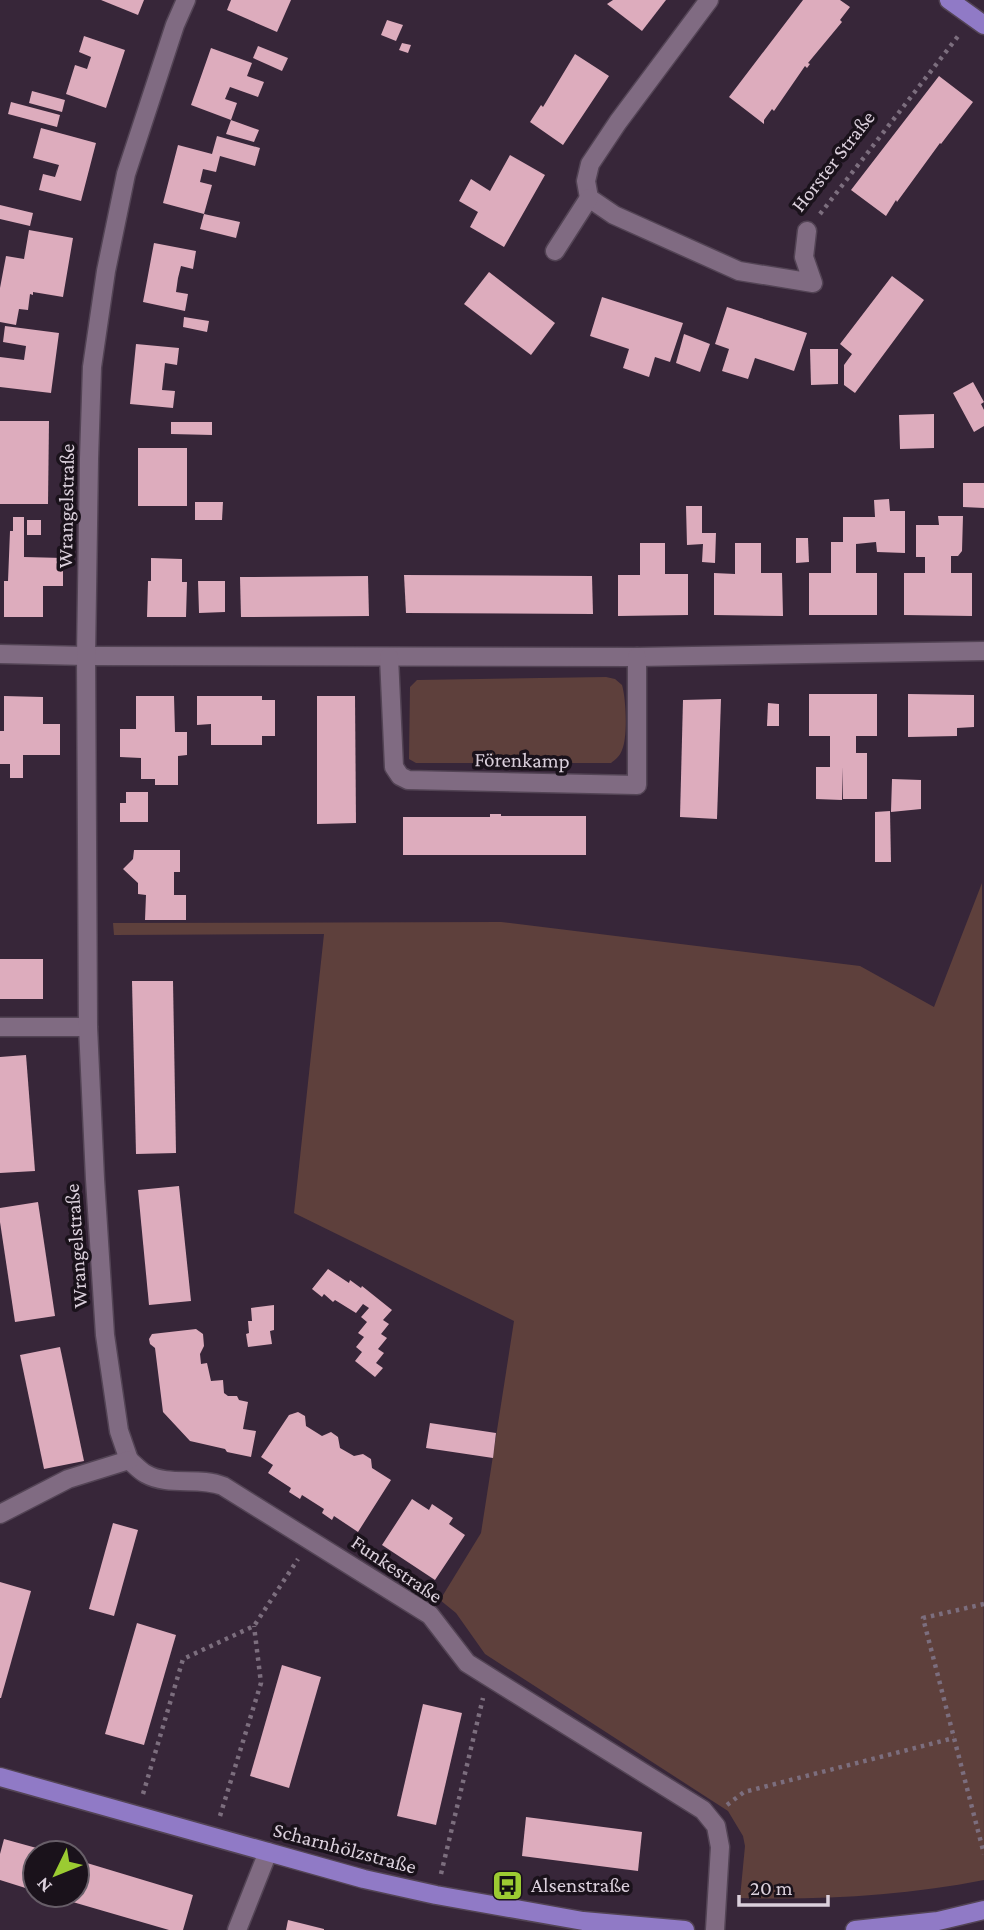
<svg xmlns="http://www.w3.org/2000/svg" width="984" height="1930" font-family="'Crimson Pro',serif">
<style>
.green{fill:#5e403c}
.building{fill:#ddacbd}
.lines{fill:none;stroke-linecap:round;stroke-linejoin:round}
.minor-casing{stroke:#534455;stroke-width:21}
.major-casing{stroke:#534455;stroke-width:21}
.path{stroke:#7c6e7e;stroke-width:4.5;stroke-dasharray:3.5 5;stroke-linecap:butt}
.minor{stroke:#806b82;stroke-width:18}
.major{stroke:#907ac6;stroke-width:18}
.labels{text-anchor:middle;stroke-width:7;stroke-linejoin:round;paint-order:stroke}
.street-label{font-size:21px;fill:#dbd0dc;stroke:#1a121b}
.poi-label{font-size:21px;fill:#dbd0dc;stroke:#1a121b;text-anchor:start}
</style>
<rect width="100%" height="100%" fill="#372639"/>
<!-- green -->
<g class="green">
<path d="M606,677L615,679L622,685C626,698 628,737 622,750C620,756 616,759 611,763H416L409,759L410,687L417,680Z"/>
<path d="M982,883L984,1880C903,1896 822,1900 740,1898L745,1846L743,1836L728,1811L485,1654L456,1613L440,1600L481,1533L514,1321L294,1213L324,934L114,935L113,923L501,922L860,966L934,1007Z"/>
</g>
<!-- building -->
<g class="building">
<polygon points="101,0 144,0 138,15"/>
<polygon points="231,0 291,0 277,32 227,10"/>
<polygon points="613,0 666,0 642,31 607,4"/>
<polygon points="803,0 840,0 850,7 840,20 842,22 808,63 810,64 807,68 805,66 774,111 772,109 764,120 764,124 729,97"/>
<polygon points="387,20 403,25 396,41 381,35"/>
<polygon points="84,36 125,50 106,108 66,94 75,65 87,69 91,57 79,52"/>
<polygon points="402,43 411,45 408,53 399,50"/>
<polygon points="258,46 288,58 282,71 253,58"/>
<polygon points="211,48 252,63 247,76 264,82 258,97 230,87 225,99 237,103 231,120 259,130 254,142 226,134 231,120 191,105"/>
<polygon points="575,54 609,76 563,145 530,122 541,105 543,107"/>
<polygon points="939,76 973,102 941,144 940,143 897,202 896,200 886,216 851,190"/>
<polygon points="32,91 65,100 62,112 29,103"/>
<polygon points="11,102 60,115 57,127 8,114"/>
<polygon points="41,128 96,143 81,201 39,190 43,174 55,177 59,165 33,158"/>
<polygon points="217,136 260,148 255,166 220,156 216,172 203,169 200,182 212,185 204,214 163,203 178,145 212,154"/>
<polygon points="510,155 545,175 504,247 470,227 478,212 459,201 471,179 490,191"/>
<polygon points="0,205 33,213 30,226 0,219"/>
<polygon points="204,214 240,222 236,238 200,229"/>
<polygon points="29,230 73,238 63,297 33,292 33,295 30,294 28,310 19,309 16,325 0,322 0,288 6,256 24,259"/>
<polygon points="154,243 196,251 193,269 181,266 178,278 176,292 188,294 185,311 143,302"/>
<polygon points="489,272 555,323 531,355 464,304"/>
<polygon points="892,276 924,300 855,393 844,385 844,365 852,354 840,344"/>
<polygon points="602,297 683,323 670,362 655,357 649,377 623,368 629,349 590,336"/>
<polygon points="727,307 807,333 794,371 755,358 748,379 722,371 729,349 715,344"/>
<polygon points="184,317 209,321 207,332 183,327"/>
<polygon points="5,326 59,333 51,393 0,387 0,357 24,360 26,346 3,342"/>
<polygon points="684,334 710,344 700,372 676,363"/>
<polygon points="136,344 179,348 177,365 165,363 162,390 175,391 173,408 130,404"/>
<polygon points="810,349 838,349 838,384 811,385"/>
<polygon points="973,382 984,402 981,404 984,410 984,426 974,432 953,393"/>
<polygon points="934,414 934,448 900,449 899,415"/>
<polygon points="0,421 49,421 48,504 0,504"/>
<polygon points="171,422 212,422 212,435 171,434"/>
<rect x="138" y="448" width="49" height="58"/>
<polygon points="963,483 984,483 984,508 963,507"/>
<polygon points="889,499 890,511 905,511 905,553 877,552 876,542 856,544 856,573 877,573 877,615 809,615 809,573 831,573 831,542 843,542 843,517 875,517 874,500"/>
<polygon points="195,502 223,502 222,520 195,520"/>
<polygon points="686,506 702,506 702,533 716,533 715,563 702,562 703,544 687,545"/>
<polygon points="938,516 963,516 962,551 958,556 951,556 951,573 972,573 972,616 904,615 904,573 925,573 925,557 916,557 916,525 939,525"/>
<polygon points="13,517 24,517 24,557 63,558 63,586 43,586 43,617 4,617 4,581 8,581 10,531 13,531"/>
<rect x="27" y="520" width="14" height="15"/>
<polygon points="796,538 808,538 809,562 796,563"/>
<polygon points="640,543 665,543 665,574 688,574 688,615 618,616 618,575 640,575"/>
<polygon points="735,543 761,543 761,573 782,573 783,616 714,615 714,573 735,574"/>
<polygon points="151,558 182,559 182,582 187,582 186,617 147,617 148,581 151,581"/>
<polygon points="404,575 592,576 593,614 406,613"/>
<polygon points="368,576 369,616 241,617 240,577"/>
<polygon points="198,581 225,581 225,612 199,613"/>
<polygon points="809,694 877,694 877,736 856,736 856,753 867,753 867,799 843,799 843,767 842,800 816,799 816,767 830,767 830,736 809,736"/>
<polygon points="908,694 974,695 974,727 957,728 957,736 908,737"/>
<polygon points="4,696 43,697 43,724 60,724 60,755 23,755 23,778 10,778 10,764 0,764 0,731 4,731"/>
<polygon points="136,696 174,696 175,732 187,732 187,755 178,756 178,785 155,785 155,779 141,779 141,758 120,757 120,729 136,729"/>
<polygon points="197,696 262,696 262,700 275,700 275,736 262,736 262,745 211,745 211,724 197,725"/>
<polygon points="317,696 355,696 356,823 317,824"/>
<polygon points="721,699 717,819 680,817 683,700"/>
<polygon points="768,703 779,704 779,726 767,726"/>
<polygon points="892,779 921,780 921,809 891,812"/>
<polygon points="126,792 148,792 148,822 120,822 120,803 126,803"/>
<polygon points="890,811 891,862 875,862 875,812"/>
<polygon points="490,814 501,814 501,816 586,816 586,855 403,855 403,817 490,817"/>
<polygon points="134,850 180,850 180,872 174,872 174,895 186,895 186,920 145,920 146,895 138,894 138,883 123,869 133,859"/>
<rect x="0" y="959" width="43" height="40"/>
<polygon points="132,981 173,981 176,1153 136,1154"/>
<polygon points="26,1055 35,1171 0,1173 0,1057"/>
<polygon points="179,1186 191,1301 149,1305 138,1190"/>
<polygon points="38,1202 55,1316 15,1322 0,1222 0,1208"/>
<polygon points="328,1269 349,1283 350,1280 361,1288 362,1286 392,1310 383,1320 389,1324 381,1334 387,1338 378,1349 384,1353 376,1363 383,1368 375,1377 355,1361 362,1352 356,1347 364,1337 358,1333 367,1322 361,1317 369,1308 363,1304 356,1313 335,1300 333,1302 324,1294 322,1297 312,1289"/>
<polygon points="274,1305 274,1330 270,1331 272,1344 248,1347 246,1334 249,1333 248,1321 252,1321 251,1308"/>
<polygon points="196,1329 203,1334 204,1346 200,1354 201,1364 207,1363 211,1381 223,1380 224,1393 228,1396 237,1396 239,1400 248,1402 243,1429 256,1431 251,1457 227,1452 225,1449 190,1441 163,1412 155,1348 150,1344 149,1339 152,1334"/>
<polygon points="60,1347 84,1461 44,1469 20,1355"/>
<polygon points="298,1412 305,1416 306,1426 322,1436 331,1432 338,1437 340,1448 354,1456 363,1454 371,1459 372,1468 391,1480 358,1532 334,1516 332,1520 322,1513 324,1509 302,1495 300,1499 289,1492 291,1488 268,1473 273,1465 261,1457 289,1415"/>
<polygon points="430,1423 496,1433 493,1458 426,1448"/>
<polygon points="412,1499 429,1510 432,1504 453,1518 449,1524 465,1535 435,1580 382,1545"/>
<polygon points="113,1523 138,1530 114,1616 89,1609"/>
<polygon points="0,1582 31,1591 1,1698 0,1698"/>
<polygon points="137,1623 176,1635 144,1745 105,1734"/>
<polygon points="282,1665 321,1677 289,1788 250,1776"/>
<polygon points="423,1704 462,1713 436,1825 397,1816"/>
<polygon points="526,1817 642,1832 638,1871 522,1856"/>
<polygon points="4,1839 51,1852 35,1853 35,1891 0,1880 0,1854"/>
<polygon points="77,1860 193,1895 183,1930 169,1930 52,1896 77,1895"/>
<polygon points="288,1920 324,1929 324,1930 286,1930"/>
</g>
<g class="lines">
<defs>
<g id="minor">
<polyline points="709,0 618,122 590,164 586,181 589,198 614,215 739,271 813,283 804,257 807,231"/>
<polyline points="555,251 589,198"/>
<polyline points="0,654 86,656 637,657 984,651"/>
<polyline points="389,657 394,767 400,776 408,780 637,785 637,657"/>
<polyline points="0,1027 88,1027"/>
<polyline points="129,1460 119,1431 105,1335 95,1179 88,1027 86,656 89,459 92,367 106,271 126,174 175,25 186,0"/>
<path d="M129,1460C135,1465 140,1471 146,1474C169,1487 199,1476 223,1486L430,1615L467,1663L703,1810L716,1826L720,1847L715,1930"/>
<polyline points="0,1514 68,1479 129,1460"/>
<polyline points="237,1930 268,1852"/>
</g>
<g id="major">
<polyline points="949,0 984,25"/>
<polyline points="0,1777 364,1879 436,1895 583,1921 685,1930"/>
<polyline points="855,1930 938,1921 984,1910"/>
</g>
</defs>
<!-- minor casing -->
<use href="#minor" class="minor-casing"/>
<!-- major casing -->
<use href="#major" class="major-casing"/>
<!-- path -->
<g class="path">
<polyline points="820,214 959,35"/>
<polyline points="984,1604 923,1618 984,1854"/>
<polyline points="143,1794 183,1659 254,1626 298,1559"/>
<polyline points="727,1805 744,1792 954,1738"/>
<polyline points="220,1816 261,1683 254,1626"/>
<polyline points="441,1874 483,1698"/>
</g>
<!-- minor -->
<use href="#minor" class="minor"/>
<!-- major -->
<use href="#major" class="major"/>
</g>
<!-- icons -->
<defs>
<symbol id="bus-square" viewBox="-11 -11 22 22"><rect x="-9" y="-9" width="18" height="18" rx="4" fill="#9bcb32" stroke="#1a121b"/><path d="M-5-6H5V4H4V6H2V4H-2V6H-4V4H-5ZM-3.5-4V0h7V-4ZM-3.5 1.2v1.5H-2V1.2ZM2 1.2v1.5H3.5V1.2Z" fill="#111"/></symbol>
</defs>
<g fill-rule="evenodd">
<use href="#bus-square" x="490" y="1868" width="35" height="35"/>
</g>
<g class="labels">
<!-- street labels -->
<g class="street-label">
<text transform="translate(833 161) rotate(-52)" y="7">Horster Straße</text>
<text transform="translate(66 506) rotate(-89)" y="7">Wrangelstraße</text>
<text transform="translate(522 760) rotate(1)" y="7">Förenkamp</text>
<text transform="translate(76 1246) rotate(-94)" y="7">Wrangelstraße</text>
<text transform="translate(397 1569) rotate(34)" y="7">Funkestraße</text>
<text transform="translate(345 1848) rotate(15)" y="7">Scharnhölzstraße</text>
</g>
<!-- poi labels -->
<g class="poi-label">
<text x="531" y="1892">Alsenstraße</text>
</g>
</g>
<!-- north arrow -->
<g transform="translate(56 1874) rotate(227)"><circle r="33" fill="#1a121b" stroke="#675e68" stroke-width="2"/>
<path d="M0-5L12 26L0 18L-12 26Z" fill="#9bcb32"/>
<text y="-10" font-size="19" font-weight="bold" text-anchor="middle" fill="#dbd0dc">N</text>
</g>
<!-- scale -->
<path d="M739 1895v10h89v-10" fill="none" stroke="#dbd0dc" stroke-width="3.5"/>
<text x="750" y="1895" font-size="21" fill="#dbd0dc" stroke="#1a121b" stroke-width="5" paint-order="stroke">20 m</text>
</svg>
